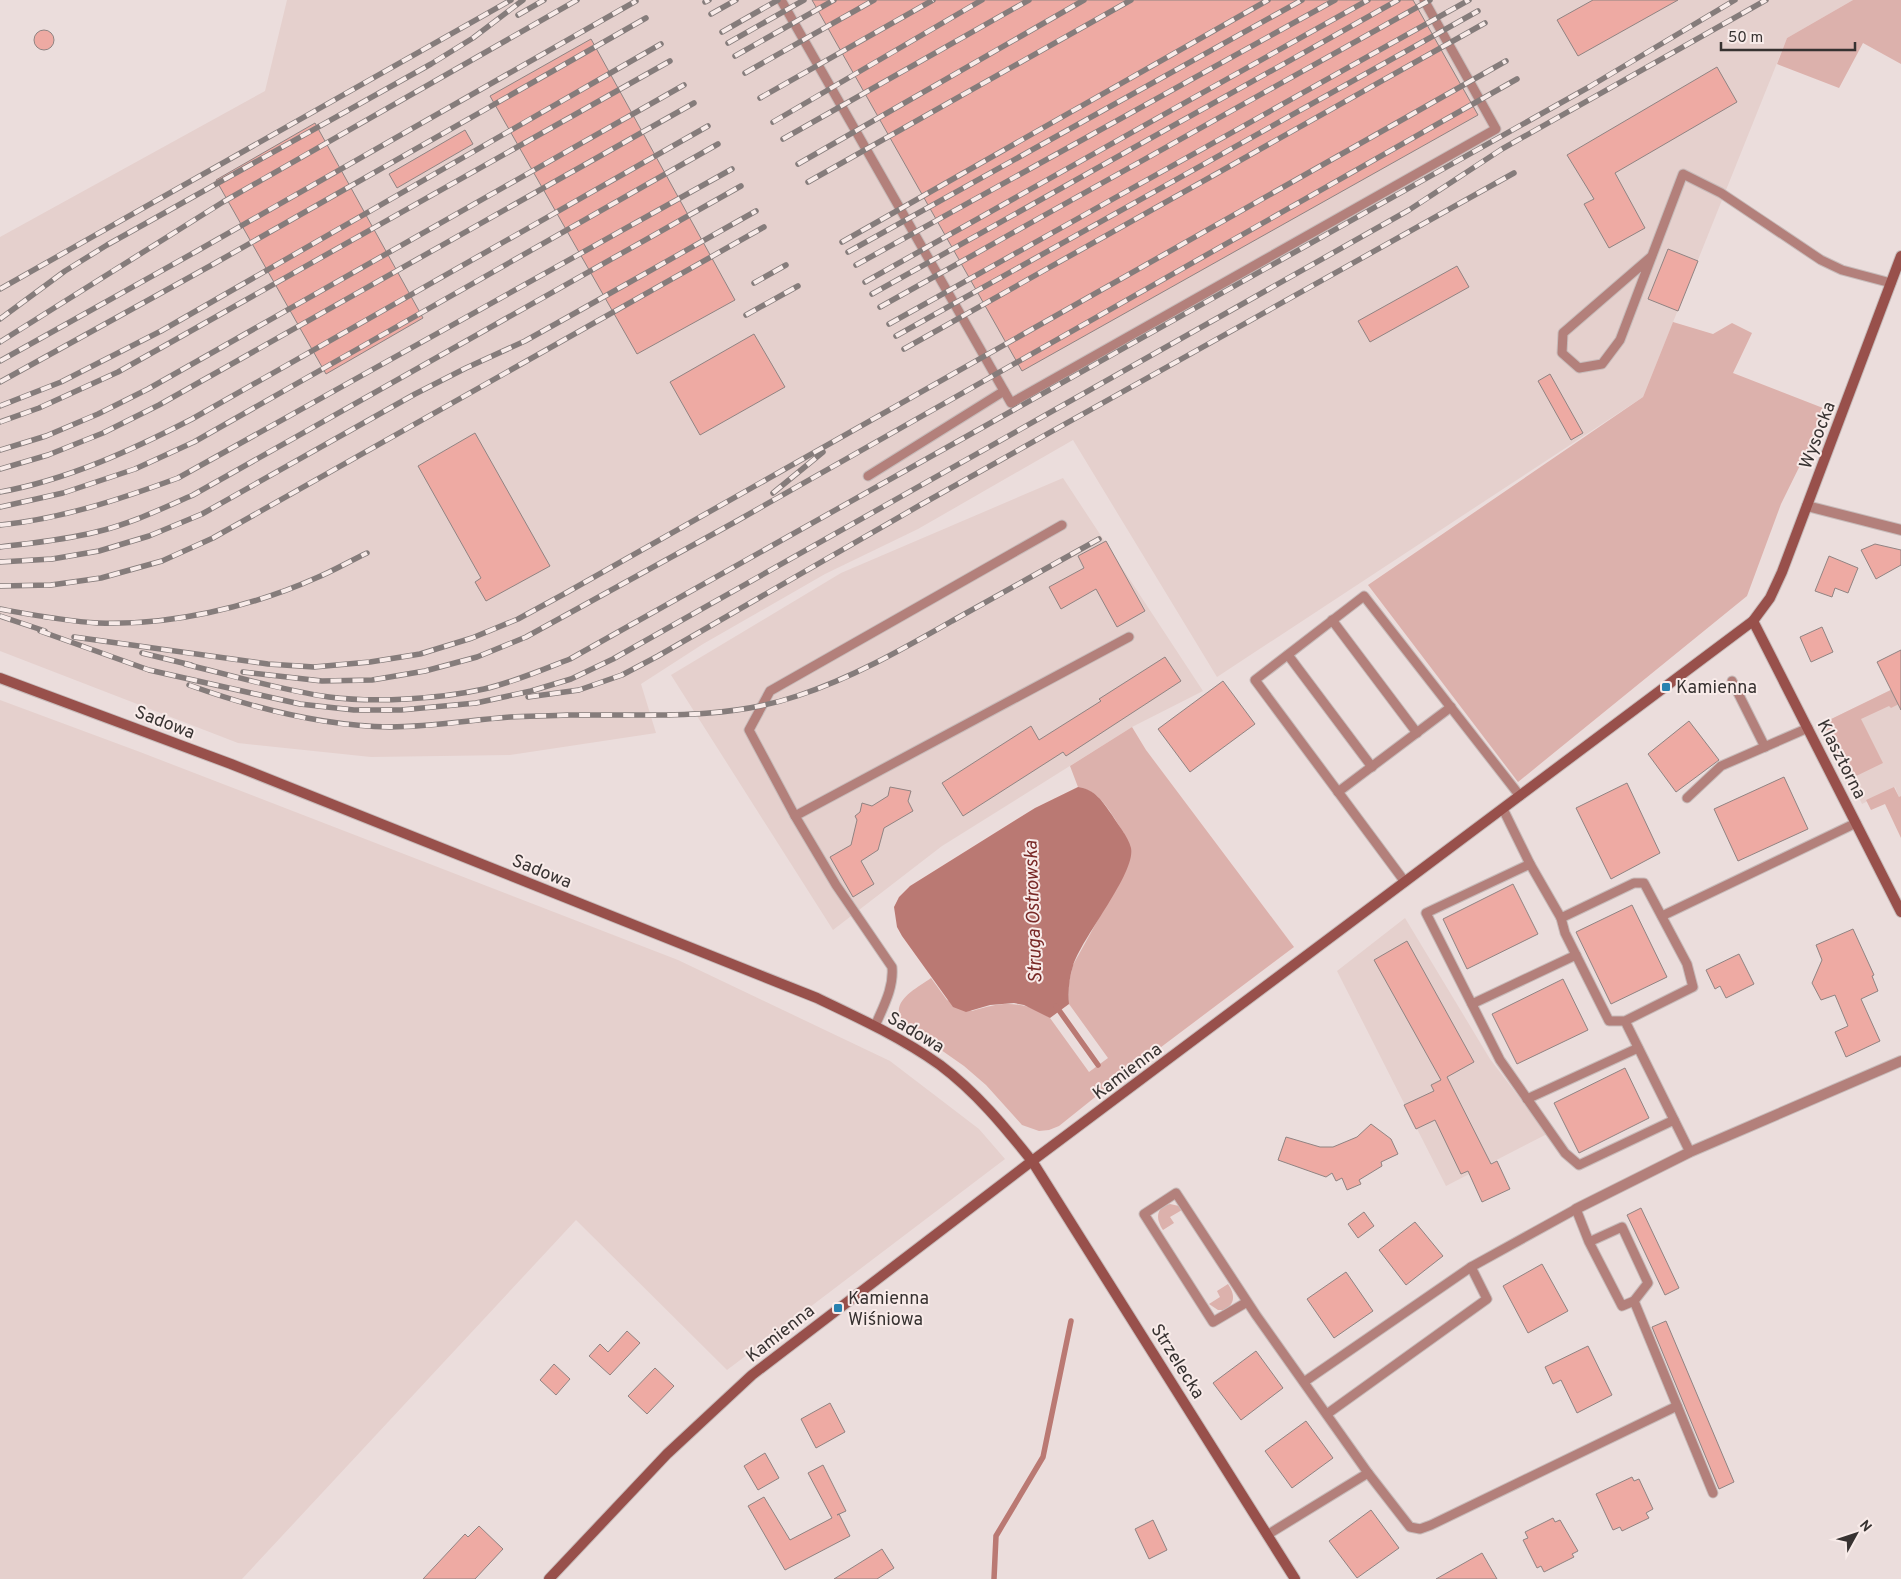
<svg xmlns="http://www.w3.org/2000/svg" width="1901" height="1579" font-family="Overpass,sans-serif">
<style>
.built{fill:#e5d0cd}
.green{fill:#dcb1ac}
.water{fill:#ba7973}
.lines{fill:none;stroke-linecap:round;stroke-linejoin:round}
.stream{stroke:#ba7973;stroke-width:5.5}
.building{fill:#eeaaa3;stroke:#908382}
.lane-casing{stroke:#c7bbba;stroke-width:11}
.street-casing{stroke:#c7bbba;stroke-width:12}
.secondary-casing{stroke:#c7bbba;stroke-width:12}
.lane{stroke:#b3807b;stroke-width:9}
.street{stroke:#b3807b;stroke-width:10}
.secondary{stroke:#98504b;stroke-width:10}
.rail-casing{stroke:#857c7b;stroke-width:5.5}
.rail{stroke:#f8ebe9;stroke-width:4;stroke-dasharray:11;stroke-linecap:butt}
.poi-dot{fill:#2882b0;stroke:#f8ebe9;stroke-width:2}
.labels{text-anchor:middle;stroke-width:4;stroke-linejoin:round;paint-order:stroke}
.street-label{font-size:18px;fill:#373231;stroke:#f8ebe9}
.poi-label{font-size:18px;fill:#373231;stroke:#f8ebe9;text-anchor:start}
.water-label{font-size:19px;font-style:italic;fill:#782826;stroke:#f8ebe9}
</style>
<rect width="100%" height="100%" fill="#ebdddc"/>
<!-- built -->
<g class="built">
<polygon points="287,0 1853,0 1787,38 1643,397 1217,677 1073,440 918,529 825,574 703,644 641,684 656,733 510,755 371,757 238,743 0,651 0,237 265,91"/>
<polygon points="1063,478 1203,691 1132,727 942,846 833,930 671,675 841,573"/>
<polygon points="1901,685 1901,796 1899,797 1895,787 1862,804 1823,723"/>
<polygon points="0,700 140,752 678,960 890,1061 979,1129 1005,1159 727,1370 576,1220 242,1579 0,1579"/>
<polygon points="1405,918 1490,1059 1547,1134 1446,1186 1337,971"/>
</g>
<!-- green -->
<g class="green">
<polygon points="1853,0 1901,0 1901,64 1863,43 1839,88 1777,64 1787,38"/>
<polygon points="1673,322 1713,334 1732,323 1752,333 1733,373 1823,408 1810,445 1781,504 1747,596 1518,782 1368,585 1643,397"/>
<polygon points="1901,685 1901,703 1891,708 1889,706 1861,719 1883,763 1850,779 1823,723"/>
<path d="M1132,727L1146,750L1294,947L1104,1090L1059,1126L1049,1130L1039,1131L1022,1125L986,1085L964,1066L904,1024C887,1002 916,989 931,978L947,1000L972,1011C1002,1001 1023,1000 1050,1018L1089,1072L1108,1058L1069,1004V982L1073,965L1100,916L1124,833C1112,816 1101,790 1078,787L1070,766Z"/>
<polygon points="1894,787 1899,797 1901,796 1901,838 1885,804 1871,810 1866,800"/>
<path d="M1170,1204L1179,1206L1182,1210L1170,1217L1174,1223L1163,1230C1156,1219 1155,1208 1170,1204Z"/>
<path d="M1228,1284C1235,1294 1236,1305 1223,1310H1218L1209,1304L1220,1297L1217,1291Z"/>
</g>
<!-- water -->
<path class="water" d="M1078,787C1095,789 1103,802 1112,815C1118,825 1128,836 1131,848C1136,873 1082,937 1073,966C1069,978 1068,991 1069,1004L1050,1018L1024,1005L1014,1003L990,1005L966,1012L953,1007L902,936L897,927L894,907L899,897L910,886L1035,808Z"/>
<g class="lines">
<!-- stream -->
<g class="stream">
<polyline points="1056,1006 1098,1065"/>
<polyline points="994,1579 996,1536 1043,1457 1071,1321"/>
</g>
</g>
<!-- building -->
<g class="building">
<polygon points="812,0 1413,0 1478,115 1022,371"/>
<polygon points="1593,0 1678,0 1578,56 1557,20"/>
<circle cx="44" cy="40" r="10"/>
<polygon points="591,39 735,300 637,354 490,96"/>
<polygon points="1717,67 1737,102 1615,173 1645,228 1609,248 1584,204 1594,199 1567,155"/>
<polygon points="315,123 423,318 326,374 216,180"/>
<polygon points="465,130 473,144 397,188 389,174"/>
<polygon points="1668,249 1698,261 1678,311 1648,299"/>
<polygon points="1457,266 1469,287 1370,342 1358,321"/>
<polygon points="754,334 785,387 700,435 670,382"/>
<polygon points="1550,374 1583,433 1571,440 1538,381"/>
<polygon points="475,433 550,566 486,601 475,582 481,578 418,466"/>
<polygon points="1106,541 1145,611 1117,627 1096,589 1061,609 1049,587 1084,568 1078,556"/>
<polygon points="1875,544 1901,550 1901,565 1876,579 1861,550"/>
<polygon points="1829,556 1858,568 1848,593 1835,588 1832,597 1815,591"/>
<polygon points="1822,627 1833,652 1811,662 1800,637"/>
<polygon points="1901,650 1901,710 1877,662"/>
<polygon points="1165,657 1181,681 1066,756 1063,752 963,816 942,783 1031,726 1039,740 1101,701 1099,699"/>
<polygon points="1223,681 1255,724 1190,772 1158,729"/>
<polygon points="1689,721 1719,760 1676,792 1648,754"/>
<polygon points="1784,777 1808,829 1738,861 1714,809"/>
<polygon points="1627,783 1660,853 1611,879 1576,808"/>
<polygon points="890,787 911,791 908,801 913,811 884,828 878,850 861,861 874,884 853,897 830,857 851,845 857,820 855,816 860,812 862,803 872,806 888,796"/>
<polygon points="1513,884 1538,934 1467,969 1443,919"/>
<polygon points="1632,905 1667,977 1611,1004 1576,932"/>
<polygon points="1853,929 1874,975 1872,976 1878,991 1861,999 1880,1041 1846,1057 1835,1032 1848,1026 1835,995 1821,1000 1812,983 1822,960 1816,945"/>
<polygon points="1407,941 1474,1062 1447,1077 1491,1164 1497,1161 1510,1189 1482,1202 1468,1171 1461,1174 1435,1120 1416,1129 1404,1105 1434,1091 1431,1085 1441,1080 1374,960"/>
<polygon points="1739,954 1754,984 1726,998 1720,986 1715,989 1706,970"/>
<polygon points="1563,979 1588,1030 1517,1064 1492,1014"/>
<polygon points="1625,1068 1649,1118 1579,1153 1554,1103"/>
<polygon points="1371,1124 1391,1139 1398,1154 1381,1162 1382,1166 1359,1180 1361,1184 1347,1190 1342,1178 1336,1181 1332,1173 1326,1177 1278,1160 1286,1137 1320,1147 1333,1147 1357,1137"/>
<polygon points="1641,1208 1679,1288 1665,1295 1627,1215"/>
<polygon points="1364,1212 1374,1226 1358,1238 1348,1224"/>
<polygon points="1415,1222 1443,1256 1406,1285 1379,1250"/>
<polygon points="1542,1264 1568,1311 1528,1333 1503,1286"/>
<polygon points="1346,1272 1373,1311 1334,1338 1307,1299"/>
<polygon points="1666,1321 1734,1482 1719,1489 1652,1327"/>
<polygon points="627,1331 640,1343 610,1375 589,1356 600,1344 608,1352"/>
<polygon points="1588,1346 1612,1395 1577,1413 1561,1380 1553,1384 1545,1367"/>
<polygon points="1256,1351 1283,1388 1241,1420 1213,1383"/>
<polygon points="554,1364 570,1379 556,1395 540,1380"/>
<polygon points="655,1368 674,1386 647,1414 628,1396"/>
<polygon points="830,1403 845,1432 816,1448 801,1419"/>
<polygon points="1306,1421 1333,1458 1292,1488 1265,1451"/>
<polygon points="765,1453 779,1478 758,1490 744,1466"/>
<polygon points="823,1465 846,1511 837,1515 839,1514 850,1536 785,1570 748,1506 764,1497 790,1540 832,1518 808,1473"/>
<polygon points="1632,1477 1634,1481 1639,1479 1653,1509 1646,1513 1649,1518 1622,1531 1620,1527 1613,1530 1596,1494"/>
<polygon points="1371,1510 1399,1548 1357,1578 1329,1541"/>
<polygon points="1553,1518 1555,1522 1560,1520 1578,1551 1572,1554 1574,1557 1544,1572 1541,1566 1537,1568 1523,1540 1528,1538 1525,1532"/>
<polygon points="1153,1520 1167,1550 1149,1559 1135,1529"/>
<polygon points="479,1526 503,1549 475,1579 423,1579 465,1534 468,1537"/>
<polygon points="882,1549 894,1568 877,1579 834,1579"/>
<polygon points="1482,1553 1497,1579 1436,1579"/>
</g>
<g class="lines">
<defs>
<g id="lane">
<polyline points="781,0 1011,403 1496,129 1424,0"/>
<polyline points="1652,256 1563,333 1562,353 1579,368 1602,364 1620,340 1683,174 1721,193 1821,260 1842,270 1891,283"/>
<polyline points="868,476 1004,391"/>
<polyline points="1332,620 1417,733"/>
<polyline points="1288,655 1372,767"/>
<polyline points="1732,681 1765,747"/>
<polyline points="1338,792 1451,707"/>
<polyline points="1687,798 1721,766 1808,728"/>
<polyline points="1503,809 1530,864"/>
<polyline points="795,816 749,730 770,691 1062,525"/>
<polyline points="1405,882 1255,680 1364,596 1520,796"/>
<polyline points="1662,916 1856,823"/>
<polyline points="1561,918 1530,864 1426,913 1500,1060 1565,1153 1579,1165 1674,1120"/>
<polyline points="1472,1004 1576,955"/>
<polyline points="1625,1021 1609,1021 1565,933 1561,918 1634,883 1644,883 1687,964 1693,987 1625,1021 1690,1152"/>
<path d="M875,1026C883,1007 894,988 892,967L836,885L795,816L1129,637"/>
<polyline points="1527,1099 1638,1048"/>
<polyline points="1471,1267 1576,1209 1589,1242 1622,1306 1634,1301 1648,1283 1622,1227 1589,1242"/>
<polyline points="1634,1301 1713,1493"/>
<polyline points="1247,1302 1213,1322 1144,1214 1176,1193 1256,1315 1368,1473 1410,1527 1420,1529 1431,1525 1677,1406"/>
<polyline points="1304,1382 1471,1267 1487,1299 1327,1414"/>
<polyline points="1267,1535 1368,1473"/>
</g>
<g id="street">
<polyline points="1807,506 1901,530"/>
<polyline points="1576,1209 1690,1152 1901,1061"/>
</g>
<g id="secondary">
<polyline points="1753,621 1901,912"/>
<path d="M0,678L231,764L817,998C859,1018 902,1038 940,1065C976,1092 1004,1126 1032,1161L1295,1579"/>
<polyline points="549,1579 667,1454 752,1375 1032,1161 1753,621 1770,598 1782,572 1901,256"/>
</g>
</defs>
<!-- lane casing -->
<use href="#lane" class="lane-casing"/>
<!-- street casing -->
<use href="#street" class="street-casing"/>
<!-- secondary casing -->
<use href="#secondary" class="secondary-casing"/>
<!-- lane -->
<use href="#lane" class="lane"/>
<!-- street -->
<use href="#street" class="street"/>
<!-- secondary -->
<use href="#secondary" class="secondary"/>
<defs>
<g id="rail">
<polyline points="705,2 709,0"/>
<polyline points="711,14 736,0"/>
<polyline points="518,15 544,0"/>
<polyline points="722,32 778,0"/>
<polyline points="728,43 804,0"/>
<polyline points="735,56 834,0"/>
<polyline points="745,73 874,0"/>
<polyline points="760,98 933,0"/>
<polyline points="773,122 982,0"/>
<polyline points="783,139 1029,0"/>
<polyline points="798,164 1084,0"/>
<polyline points="808,182 1131,0"/>
<polyline points="842,242 1268,0"/>
<polyline points="848,252 1302,0"/>
<polyline points="856,265 1335,0"/>
<polyline points="865,282 1368,0"/>
<polyline points="754,283 786,265"/>
<polyline points="0,289 511,0"/>
<polyline points="872,294 1398,0"/>
<polyline points="880,307 1430,0"/>
<polyline points="746,315 798,286"/>
<polyline points="0,319 65,271 107,245 431,64 473,38 523,0"/>
<polyline points="889,324 1469,0"/>
<polyline points="896,336 1478,11"/>
<polyline points="0,342 223,202 577,0"/>
<polyline points="904,349 1485,23"/>
<polyline points="0,361 197,251 636,1"/>
<polyline points="0,382 210,266 646,18"/>
<polyline points="0,406 61,382 161,331 661,44"/>
<polyline points="0,422 39,408 118,372 670,61"/>
<polyline points="0,450 46,436 98,414 148,389 684,85"/>
<polyline points="0,469 48,455 103,433 159,405 694,103"/>
<path d="M0,492C67,480 132,450 192,419L708,126"/>
<polyline points="773,493 823,452"/>
<polyline points="0,507 63,493 135,469 194,442 718,144"/>
<path d="M0,525C61,519 121,499 178,478L732,169"/>
<path d="M0,547C32,543 64,540 96,532C130,524 161,509 193,495L741,186"/>
<polyline points="0,562 52,559 99,551 149,536 202,514 415,394 466,368 525,341 568,317 756,211"/>
<polyline points="0,586 51,585 101,578 162,561 213,538 764,227"/>
<path d="M0,609C33,615 64,621 98,623C169,626 251,607 316,578C333,571 350,561 367,553"/>
<polyline points="0,616 45,631"/>
<polyline points="40,631 149,670 300,704 354,710 401,710 476,703 531,691 571,679 613,659 1409,210 1502,149 1766,0"/>
<polyline points="74,637 268,664 314,667 370,662 420,654 472,638 518,619 564,594 1506,61"/>
<polyline points="142,653 191,665"/>
<path d="M185,664C233,676 281,690 329,697C375,703 439,699 484,689C514,682 542,670 570,659L1589,87L1735,0"/>
<polyline points="243,672 322,681 372,680 425,671 477,657 526,637 735,522 1517,79"/>
<path d="M189,685C253,708 321,726 390,727C431,727 470,720 510,717C529,716 548,716 568,715C643,714 724,721 797,696C852,678 901,650 952,621C1001,594 1050,566 1099,539"/>
<polyline points="528,697 579,690 622,675 658,656 922,504 1514,173"/>
</g>
</defs>
<!-- rail casing -->
<use href="#rail" class="rail-casing"/>
<!-- rail -->
<use href="#rail" class="rail"/>
</g>
<!-- markers -->
<g class="poi-dot">
<rect x="1661" y="682" width="10" height="10" rx="2.5"/>
<rect x="833" y="1303" width="10" height="10" rx="2.5"/>
</g>
<g class="labels">
<!-- street labels -->
<g class="street-label">
<text transform="translate(1817 435) rotate(-69)" y="6">Wysocka</text>
<text transform="translate(165 722) rotate(21)" y="6">Sadowa</text>
<text transform="translate(1842 759) rotate(63)" y="6">Klasztorna</text>
<text transform="translate(542 871) rotate(22)" y="6">Sadowa</text>
<text transform="translate(916 1032) rotate(31)" y="6">Sadowa</text>
<text transform="translate(1127 1071) rotate(-37)" y="6">Kamienna</text>
<text transform="translate(780 1333) rotate(-38)" y="6">Kamienna</text>
<text transform="translate(1178 1361) rotate(58)" y="6">Strzelecka</text>
</g>
<!-- poi labels -->
<g class="poi-label">
<text x="1676" y="693">Kamienna</text>
<text x="848" y="1304">Kamienna<tspan x="848" dy="21">Wiśniowa</tspan></text>
</g>
<!-- water labels -->
<g class="water-label">
<text transform="translate(1032 912) rotate(-92)" y="7">Struga Ostrowska</text>
</g>
</g>
<!-- north arrow -->
<g transform="translate(1856 1534) rotate(50)" stroke="#f8ebe9" stroke-width="4" paint-order="stroke">
<path d="M0-4L9 19L0 12L-9 19Z" fill="#373231"/>
<text y="-8" font-size="14" font-weight="bold" text-anchor="middle" fill="#373231">N</text>
</g>
<!-- scale -->
<path d="M1721 42v8h134v-8" fill="none" stroke="#373231" stroke-width="2.5"/>
<text x="1728" y="42" font-size="15" fill="#373231" stroke="#f8ebe9" stroke-width="4" paint-order="stroke">50 m</text>
</svg>
